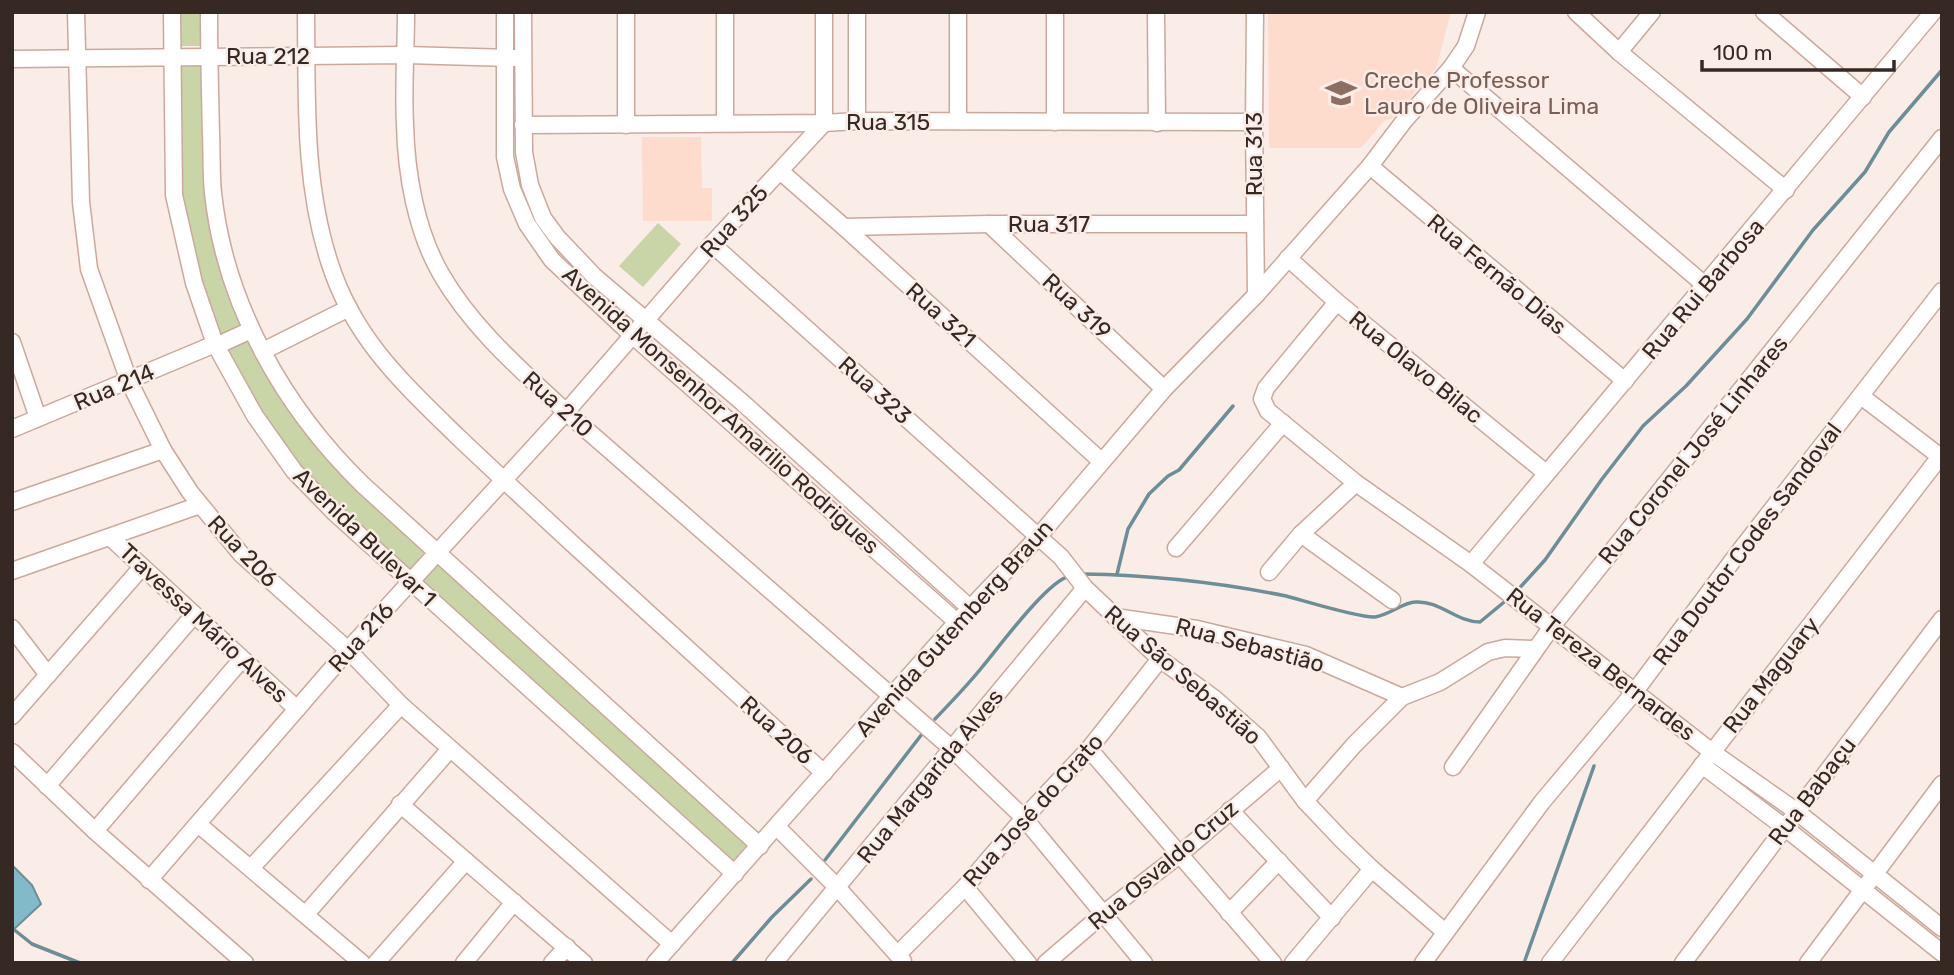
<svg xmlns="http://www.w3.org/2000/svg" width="1954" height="975" font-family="Rubik,sans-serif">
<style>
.built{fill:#fddbcd}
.green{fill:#c9d4a7}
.water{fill:#83bac9;stroke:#6c8e98;stroke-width:2}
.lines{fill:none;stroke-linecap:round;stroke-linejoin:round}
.stream{stroke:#6c8e98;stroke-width:3.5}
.minor-casing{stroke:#caa99c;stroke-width:19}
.minor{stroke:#fff;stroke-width:16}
.labels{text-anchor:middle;stroke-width:5;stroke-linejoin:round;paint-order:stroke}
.street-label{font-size:23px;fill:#362924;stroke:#faece6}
.education-label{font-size:23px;fill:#785e54;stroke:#faece6;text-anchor:start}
</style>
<rect width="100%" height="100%" fill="#faece6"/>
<!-- built -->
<g class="built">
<polygon points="1268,12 1451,12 1436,68 1392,119 1385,120 1361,148 1269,148"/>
<polygon points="642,137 701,137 702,188 712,188 712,221 643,221"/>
</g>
<!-- green -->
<g class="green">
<rect x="178" y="12" width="25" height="34"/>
<polygon points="176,64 203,65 205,135 243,326 219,336 197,273 180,193"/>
<polygon points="658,223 681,244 643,287 619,266"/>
<path d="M249,339L258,358L426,550L408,572C369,536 325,502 293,460C267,425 247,388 225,350Z"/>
<polygon points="438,562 750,842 731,863 420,581"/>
</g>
<!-- water -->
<polygon class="water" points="12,865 32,885 41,904 12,931"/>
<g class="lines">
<!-- stream -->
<g class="stream">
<path d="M1083,574C1148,575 1222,583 1286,596C1305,601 1359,618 1375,617C1389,615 1404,602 1415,602C1440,600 1456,622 1480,622L1509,598"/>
<polyline points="1117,574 1128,529 1149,494 1168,476 1179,470 1233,406"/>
<polyline points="1515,593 1545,560 1602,479 1643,426 1686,386 1747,319 1813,230 1865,172 1889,132 1942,70"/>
<path d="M935,719C951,702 968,685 983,666C999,647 1048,580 1070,576"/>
<polyline points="825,860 922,734"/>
<polyline points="12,928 32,944 80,963"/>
<polyline points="732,963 772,917 811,879"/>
<polyline points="1524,963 1594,766"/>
</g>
<defs>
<g id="minor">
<polyline points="76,12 81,202 89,269 129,381 163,450 190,492 241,554 348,650 401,705 672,944"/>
<polyline points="172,12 174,195 194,283 215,344 255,416 294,471 335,513 735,874"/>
<path d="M209,12C209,53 210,94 211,135C212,154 211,174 213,193C225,305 284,408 363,485L760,846"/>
<path d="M306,12C307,96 303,183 330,264C354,339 403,383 457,436C497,474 537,511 577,548C660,623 742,698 824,773"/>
<path d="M406,12C406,50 403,87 405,124C406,173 416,231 441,274C472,328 521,370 566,412L951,748L1024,818L1144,963"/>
<polyline points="505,12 505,157 512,189 527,224 552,260 632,335 957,622"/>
<polyline points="523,12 524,152 530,185 543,218 557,237 594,276 743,403 970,608"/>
<polyline points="958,12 958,121"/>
<polyline points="1055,12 1055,122"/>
<polyline points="1156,12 1157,123"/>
<polyline points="1255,12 1254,122 1256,295"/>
<polyline points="1576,12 1619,52 1786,190"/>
<polyline points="1764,12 1863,97"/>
<polyline points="1619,52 1652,12"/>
<polyline points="12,59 406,55 514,58"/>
<polyline points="1451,68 1706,286"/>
<polyline points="857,121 857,12"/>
<polyline points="725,122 725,12"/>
<polyline points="523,125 824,123 857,121 1254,122"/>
<polyline points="626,125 626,12"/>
<polyline points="1370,166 1625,381"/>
<polyline points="780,171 844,227 1101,461"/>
<polyline points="989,224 1164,389"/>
<polyline points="844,227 989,224 1255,224"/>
<polyline points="712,244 1061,557 1085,588 1160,659 1215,699 1258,737 1305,801 1342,840 1372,869 1445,932"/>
<polyline points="1288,258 1337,302 1546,473"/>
<polyline points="1337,302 1266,388 1262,399 1268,411 1356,483 1471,564 1712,752 1796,811 1942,928"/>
<polyline points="12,342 38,418"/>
<polyline points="216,346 251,330"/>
<polyline points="263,351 349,308"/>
<polyline points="1861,396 1942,458"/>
<polyline points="12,429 215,344"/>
<polyline points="12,502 163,450"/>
<polyline points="1301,534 1392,600"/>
<polyline points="110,537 297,709"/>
<polyline points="1176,548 1283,423"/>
<polyline points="1471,564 1933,12"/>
<polyline points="12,571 200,505"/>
<polyline points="1269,572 1301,534 1356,483"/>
<polyline points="1115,617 1197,629 1306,655 1402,697 1440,682 1488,652 1505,648 1535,649"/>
<polyline points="12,628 48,675"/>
<polyline points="12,716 142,567"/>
<polyline points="1089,749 1273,963"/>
<polyline points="12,752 95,831 245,963"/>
<polyline points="1702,765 1784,827 1942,953"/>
<polyline points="1453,767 1553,625 1942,138"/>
<polyline points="47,786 194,615"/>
<polyline points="1305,801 1354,745 1402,697"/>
<polyline points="400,804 584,963"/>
<polyline points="1230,810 1332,918"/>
<polyline points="198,824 362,963"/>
<polyline points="777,827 837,887 903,961"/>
<polyline points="95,831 242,659"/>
<polyline points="251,868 401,705"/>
<polyline points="149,880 348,650 566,412 712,244 824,123 824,12"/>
<polyline points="965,887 1028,963"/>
<polyline points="1229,913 1279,861"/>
<polyline points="306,914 450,749"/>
<polyline points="898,954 965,887 1024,818 1089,749 1160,659"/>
<polyline points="376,963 466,861"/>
<polyline points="464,963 514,902"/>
<polyline points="552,963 567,947"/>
<polyline points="655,963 957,622 1038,537 1164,389 1256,295 1370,166 1404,121 1451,68 1466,46 1477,12"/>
<polyline points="774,963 1085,588"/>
<polyline points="1046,963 1103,914 1179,855 1281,768"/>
<polyline points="1293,963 1372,869"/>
<polyline points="1423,963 1542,802 1636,690 1739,552 1942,291"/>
<polyline points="1550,963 1942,454"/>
<polyline points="1683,963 1942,619"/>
<polyline points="1808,963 1942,784"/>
</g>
</defs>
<!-- minor casing -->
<use href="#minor" class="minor-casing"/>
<!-- minor -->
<use href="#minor" class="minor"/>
</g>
<!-- icons -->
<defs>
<symbol id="school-bare" viewBox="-9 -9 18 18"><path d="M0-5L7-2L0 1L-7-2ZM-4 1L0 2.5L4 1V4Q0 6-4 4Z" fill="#8d6e63" stroke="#faece6" stroke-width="2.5" paint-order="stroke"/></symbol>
</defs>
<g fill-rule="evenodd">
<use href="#school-bare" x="1319" y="71" width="44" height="44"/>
</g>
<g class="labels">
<!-- street labels -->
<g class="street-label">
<text x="268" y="64">Rua 212</text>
<text x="888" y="130">Rua 315</text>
<text transform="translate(1254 154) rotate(-90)" y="8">Rua 313</text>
<text transform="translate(734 221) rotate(-48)" y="8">Rua 325</text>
<text x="1049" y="232">Rua 317</text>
<text transform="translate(1497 274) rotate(40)" y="8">Rua Fernão Dias</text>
<text transform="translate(1703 289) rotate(-50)" y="8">Rua Rui Barbosa</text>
<text transform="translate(1077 306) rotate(43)" y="8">Rua 319</text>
<text transform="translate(941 315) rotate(42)" y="8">Rua 321</text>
<text transform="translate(1416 367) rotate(39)" y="8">Rua Olavo Bilac</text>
<text transform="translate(114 387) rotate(-23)" y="8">Rua 214</text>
<text transform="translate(875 390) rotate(42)" y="8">Rua 323</text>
<text transform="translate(558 404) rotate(42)" y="8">Rua 210</text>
<text transform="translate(721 410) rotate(42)" y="8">Avenida Monsenhor Amarilio Rodrigues</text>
<text transform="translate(1693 450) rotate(-51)" y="8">Rua Coronel José Linhares</text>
<text transform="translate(365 537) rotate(44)" y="8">Avenida Bulevar 1</text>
<text transform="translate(1747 544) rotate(-53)" y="8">Rua Doutor Codes Sandoval</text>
<text transform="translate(243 551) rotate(46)" y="8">Rua 206</text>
<text transform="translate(204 623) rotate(43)" y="8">Travessa Mário Alves</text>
<text transform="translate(954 628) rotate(-48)" y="8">Avenida Gutemberg Braun</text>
<text transform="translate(361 637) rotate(-48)" y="8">Rua 216</text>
<text transform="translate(1250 645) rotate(15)" y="8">Rua Sebastião</text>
<text transform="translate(1601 664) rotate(38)" y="8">Rua Tereza Bernardes</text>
<text transform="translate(1183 675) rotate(41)" y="8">Rua São Sebastião</text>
<text transform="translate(1771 675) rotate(-52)" y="8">Rua Maguary</text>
<text transform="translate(777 730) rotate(42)" y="8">Rua 206</text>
<text transform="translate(930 776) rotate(-51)" y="8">Rua Margarida Alves</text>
<text transform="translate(1812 791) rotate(-53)" y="8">Rua Babaçu</text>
<text transform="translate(1033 810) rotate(-48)" y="8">Rua José do Crato</text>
<text transform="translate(1163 865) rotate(-40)" y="8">Rua Osvaldo Cruz</text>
</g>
<!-- education labels -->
<g class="education-label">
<text x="1364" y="88">Creche Professor<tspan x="1364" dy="26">Lauro de Oliveira Lima</tspan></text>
</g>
</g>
<!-- border -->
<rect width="1954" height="975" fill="none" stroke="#362924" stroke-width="28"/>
<!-- scale -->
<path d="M1702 60v10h192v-10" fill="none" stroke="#362924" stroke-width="3.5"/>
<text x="1713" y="60" font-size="21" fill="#362924" stroke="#faece6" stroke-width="5" paint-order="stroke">100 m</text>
</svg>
